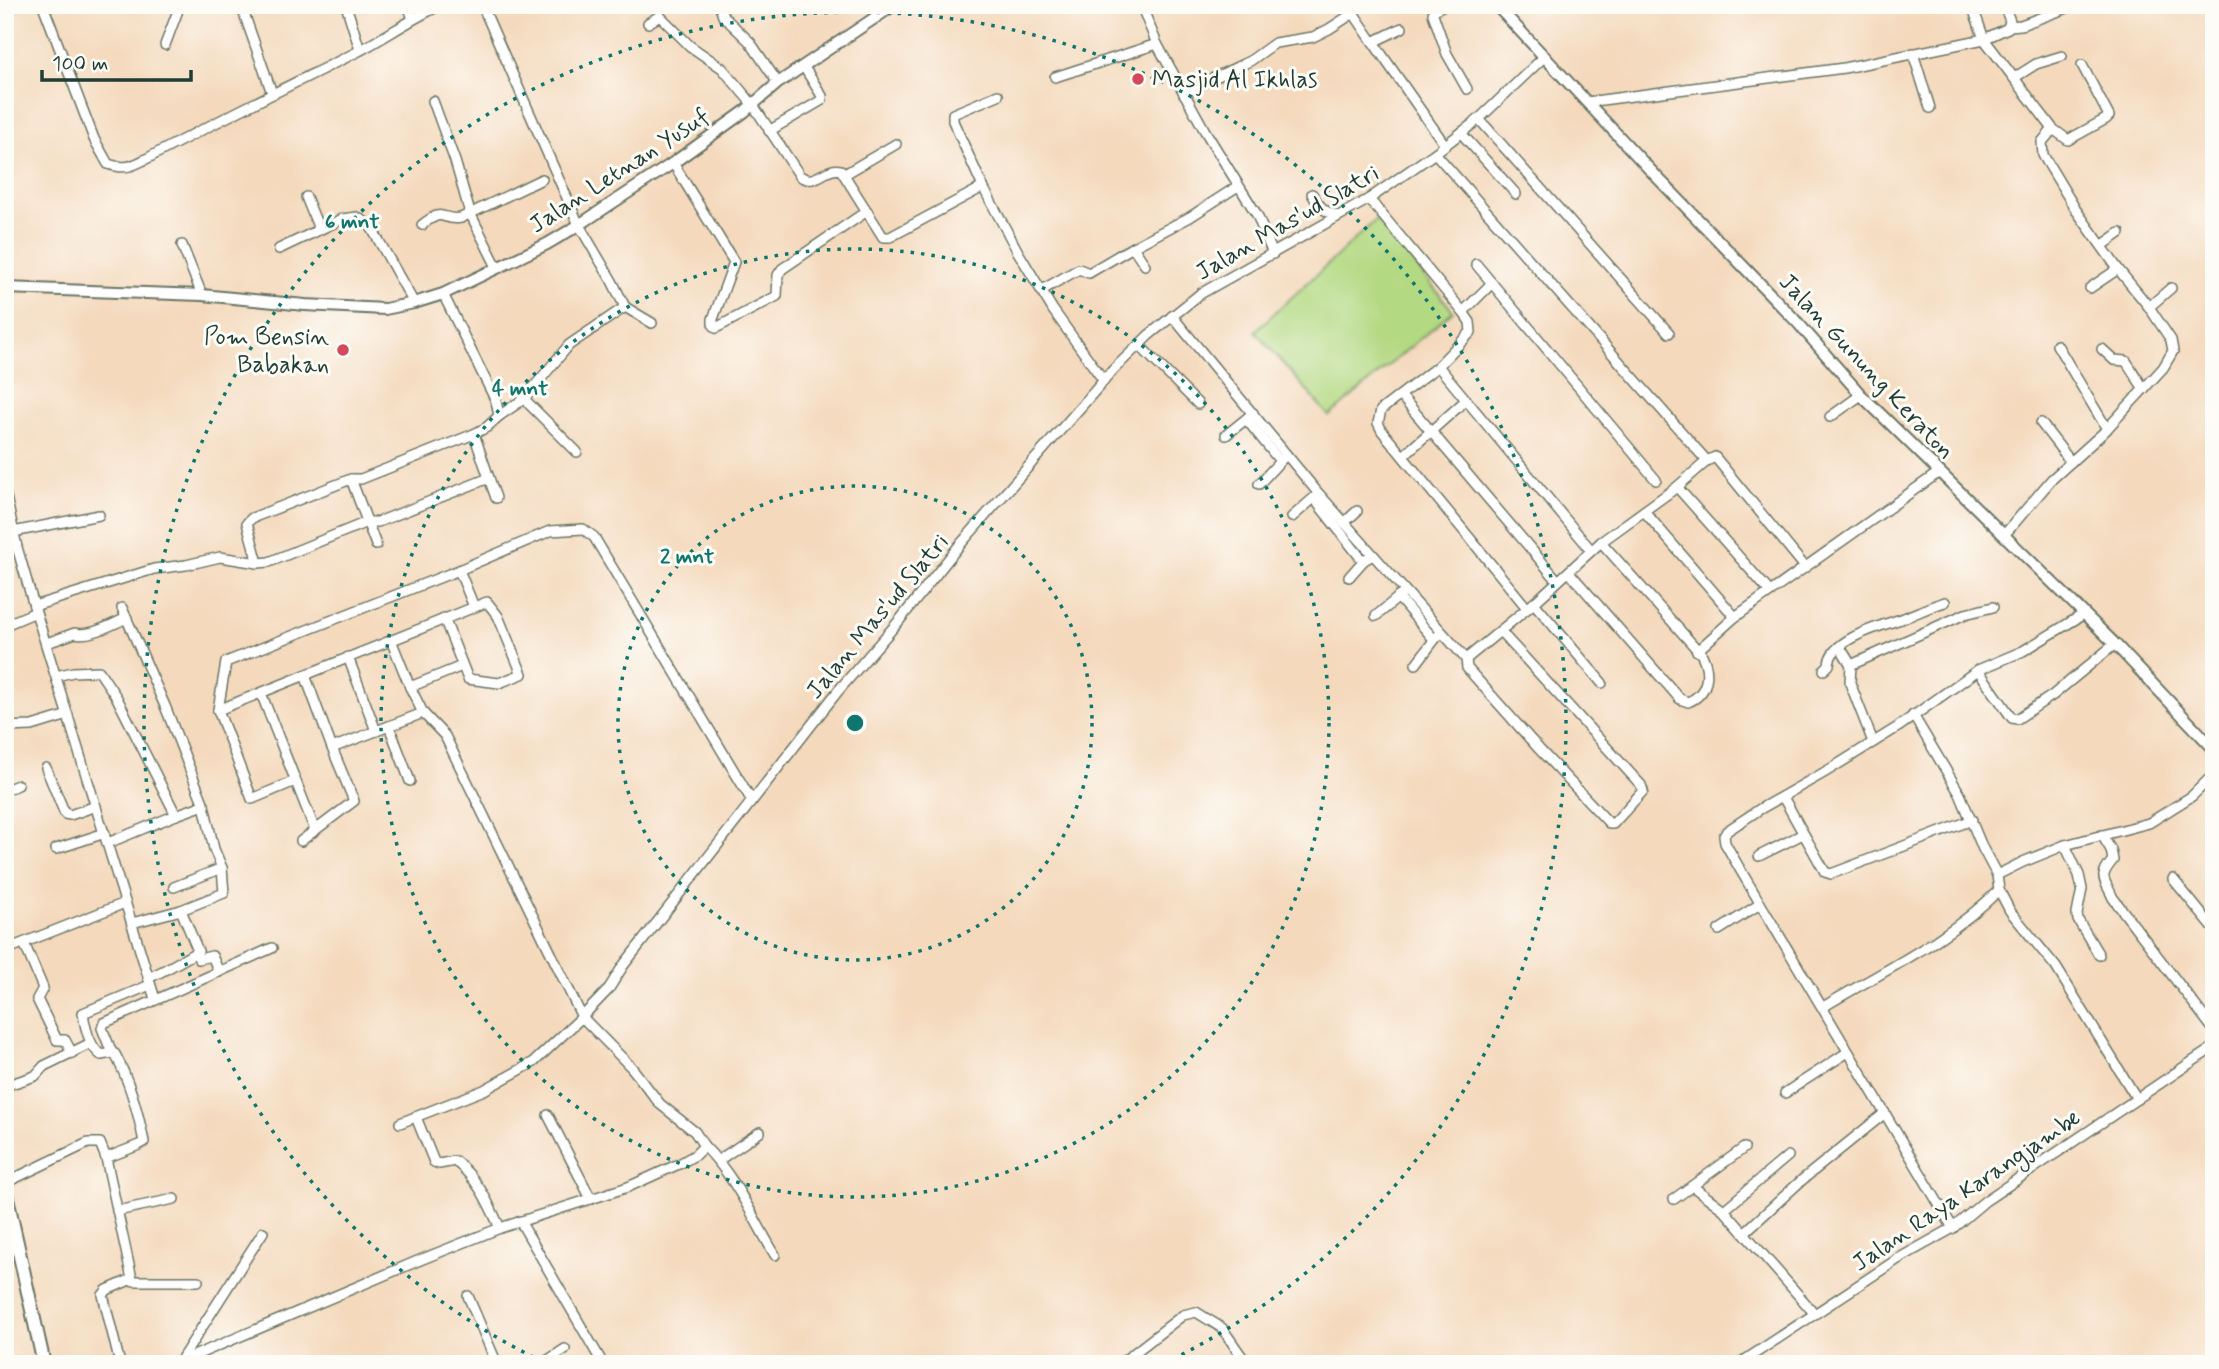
<svg xmlns="http://www.w3.org/2000/svg" width="2219" height="1369" font-family="Mynerve,sans-serif">
<style>
.green{fill:#b4d983;stroke:#6a8b5c;stroke-width:2}
.lines{fill:none;stroke-linecap:round;stroke-linejoin:round}
.minor-casing{stroke:#6a7464;stroke-width:12}
.tertiary-casing{stroke:#6a7464;stroke-width:14}
.secondary-casing{stroke:#6a7464;stroke-width:16}
.minor{stroke:#fff;stroke-width:9}
.tertiary{stroke:#fff;stroke-width:10}
.secondary{stroke:#fff;stroke-width:12}
.ring{fill:none;stroke:#0f766e;stroke-width:3.5;stroke-dasharray:3.5 7}
.poi-dot{fill:#d1495b;stroke:#fdfcf7;stroke-width:2.5}
.labels{text-anchor:middle;stroke-width:6;stroke-linejoin:round;paint-order:stroke}
.poi-label{font-size:24px;fill:#1f3d34;stroke:#fdfcf7;text-anchor:start}
.street-label{font-size:24px;fill:#1f3d34;stroke:#fdfcf7}
.centre{fill:#0f766e;stroke:#fdfcf7;stroke-width:3.5}
.ring-label{font-size:21px;text-anchor:middle;font-weight:bold;fill:#0f766e;stroke:#fdfcf7;stroke-width:6;stroke-linejoin:round;paint-order:stroke}
</style>
<rect width="100%" height="100%" fill="#fdfcf7"/>
<filter id="ink" filterUnits="userSpaceOnUse"><feTurbulence type="fractalNoise" baseFrequency=".0143" numOctaves="2"/><feDisplacementMap in="SourceGraphic" scale="14" xChannelSelector="R" yChannelSelector="G"/><feConvolveMatrix kernelMatrix="1 2 1 2 8 2 1 2 1" color-interpolation-filters="sRGB"/></filter>
<filter id="wash" filterUnits="userSpaceOnUse"><feTurbulence type="fractalNoise" baseFrequency=".00686" numOctaves="4" result="noise"/><feDisplacementMap in="SourceGraphic" scale="28" xChannelSelector="R" yChannelSelector="G"/><feGaussianBlur stdDeviation="1.57" result="paint"/><feColorMatrix in="noise" values="0 0 0 0 0 0 0 0 0 0 0 0 0 0 0 0 0 1.4 0 .05"/><feComposite in="paint" operator="in"/></filter>
<g filter="url(#wash)">
<rect width="100%" height="100%" fill="#f4d9bc"/>
<!-- green -->
<polygon class="green" points="1377,219 1453,311 1329,416 1255,331"/>
</g>
<g filter="url(#ink)">
<g class="lines">
<defs>
<g id="minor">
<path d="M43,5L94,139L108,164C126,170 132,166 148,158C217,121 287,87 357,52C386,37 412,18 441,5"/>
<polyline points="241,5 272,93"/>
<polyline points="346,5 360,50"/>
<polyline points="408,5 413,19"/>
<polyline points="482,5 579,225 612,281 625,307"/>
<polyline points="724,5 721,10 723,16 750,42 778,83"/>
<polyline points="1141,5 1157,44 1205,131 1257,215 1273,254"/>
<polyline points="1348,5 1373,42"/>
<polyline points="1444,5 1434,10 1433,14 1447,54 1467,89"/>
<polyline points="1972,5 1984,39 2053,129 2042,142 2043,155 2076,210 2118,269 2149,307 2171,340 2173,351 2163,368 2103,433 2052,479 2005,534"/>
<path d="M648,23L660,16L690,46L722,68L753,105L800,176C816,187 825,166 841,170L883,237H890L983,187L1018,252L1053,310L1104,381"/>
<polyline points="2009,26 2021,25 2067,8"/>
<polyline points="1402,28 1373,42 1445,145"/>
<polyline points="165,45 180,5"/>
<polyline points="1913,53 1930,108"/>
<polyline points="1055,77 1157,44"/>
<polyline points="2014,78 2036,64 2062,56"/>
<polyline points="1184,94 1203,83 1250,61 1275,43 1313,37 1329,29 1352,14"/>
<polyline points="433,101 455,161 470,213 497,267"/>
<polyline points="1587,102 1844,68 1984,39 2008,28 2010,21 2004,5"/>
<polyline points="1479,119 1669,333"/>
<polyline points="2053,129 2068,140 2106,119 2109,116 2082,65"/>
<polyline points="769,131 822,100 822,96 804,67"/>
<polyline points="1461,133 1516,194"/>
<polyline points="1435,153 1707,461 1677,487 1601,542 1534,603 1466,659 1467,668 1539,749 1610,824 1613,824 1643,791 1641,785 1501,632"/>
<polyline points="673,163 734,262 713,319 713,324 716,328 777,296 778,275 782,269 867,211"/>
<polyline points="845,174 896,144"/>
<polyline points="983,187 953,121 953,114 998,95"/>
<path d="M1312,194C1319,206 1324,212 1338,216"/>
<polyline points="306,197 319,229"/>
<polyline points="1369,199 1463,312 1470,322 1471,332 1438,366 1381,410 1378,423 1382,431 1527,608"/>
<path d="M422,225C445,206 441,222 461,218L542,179"/>
<polyline points="182,245 202,295"/>
<polyline points="2103,245 2120,233"/>
<polyline points="1133,247 1190,217 1238,186"/>
<polyline points="279,249 342,219 357,217 370,225 414,303"/>
<polyline points="1476,264 1656,480"/>
<polyline points="2090,288 2118,269"/>
<polyline points="1042,290 1079,269 1089,273 1133,247 1145,265"/>
<polyline points="2149,307 2171,288"/>
<polyline points="1463,312 1492,283"/>
<polyline points="1172,316 1319,494 1466,659"/>
<polyline points="1139,345 1198,404"/>
<polyline points="2057,345 2107,429"/>
<polyline points="2102,349 2114,360 2126,361 2144,389"/>
<polyline points="1438,366 1591,550"/>
<polyline points="1401,396 1558,581"/>
<polyline points="524,399 577,452"/>
<polyline points="1253,413 1246,419 1280,461"/>
<polyline points="499,416 524,399 569,345 625,307 652,323"/>
<polyline points="1830,417 1861,395"/>
<polyline points="2041,423 2071,462"/>
<polyline points="1226,435 1246,419"/>
<polyline points="1403,456 1466,400"/>
<polyline points="1707,461 1715,457 1805,567"/>
<polyline points="489,478 496,498"/>
<polyline points="351,479 376,545"/>
<polyline points="1259,484 1283,458"/>
<polyline points="1677,487 1770,592"/>
<polyline points="5,492 17,547 34,606 155,999"/>
<polyline points="1319,494 1315,497 1319,505 1360,557 1364,560 1373,555"/>
<polyline points="1644,511 1735,617"/>
<polyline points="1292,517 1315,497"/>
<polyline points="1344,523 1357,511"/>
<polyline points="13,532 99,515"/>
<polyline points="258,563 247,523 252,518 351,479 361,479 474,434 487,427 499,416 496,401 443,294"/>
<polyline points="459,570 474,607"/>
<path d="M1569,572L1680,699L1688,702C1708,694 1711,673 1702,655L1601,542"/>
<polyline points="1349,577 1364,560"/>
<polyline points="1398,597 1432,637 1435,639 1441,633"/>
<polyline points="1534,603 1602,683"/>
<polyline points="34,606 154,569 186,565 220,557 258,563 269,562 367,522 378,522 489,478 474,434"/>
<polyline points="122,608 165,706 204,805 214,849 222,868 224,893 181,910 132,923"/>
<polyline points="1376,616 1401,595"/>
<polyline points="5,625 36,612"/>
<polyline points="391,640 410,687 423,713 445,736 582,1017 534,1062 484,1090 400,1123"/>
<path d="M47,643L75,633C91,637 112,624 127,618"/>
<polyline points="1840,647 1851,665"/>
<polyline points="1697,651 1735,617 1938,473"/>
<polyline points="348,657 376,731"/>
<polyline points="1416,664 1435,639"/>
<path d="M1824,670L1829,665C1829,639 1884,625 1904,618C1917,613 1931,606 1945,602"/>
<polyline points="1978,670 2012,718 2017,719 2053,695 2115,644"/>
<polyline points="305,675 332,748"/>
<polyline points="56,676 73,672 99,671 117,698 176,815 204,805"/>
<polyline points="410,687 462,666"/>
<polyline points="261,693 315,830"/>
<polyline points="218,710 487,602 498,616 522,674 499,683 468,679 444,618"/>
<polyline points="1913,715 1960,794 1983,849 1997,875"/>
<polyline points="389,726 410,781"/>
<polyline points="5,727 32,726 68,715"/>
<polyline points="1873,742 1850,683 1851,665 1965,614 1993,607"/>
<polyline points="46,768 65,814 70,815 96,806"/>
<polyline points="295,781 252,799 218,710 226,662 459,570 550,531 583,529 594,537 752,801"/>
<polyline points="5,790 18,785"/>
<polyline points="1783,797 1825,872 1831,874 1972,820"/>
<path d="M2102,835L2111,850L2113,860C2098,878 2104,878 2113,898L2214,1030"/>
<polyline points="301,841 354,801 332,748 423,713"/>
<polyline points="108,843 176,815"/>
<polyline points="2065,845 2079,875 2082,889 2077,914 2078,920 2099,955"/>
<polyline points="56,849 105,833"/>
<polyline points="1759,856 1803,834"/>
<polyline points="2173,879 2214,929"/>
<polyline points="174,887 222,868"/>
<polyline points="1999,890 2010,911 2056,967 2137,1099"/>
<polyline points="1719,930 1760,904"/>
<polyline points="24,943 43,988 37,999 57,1040 65,1040 72,1053"/>
<polyline points="5,950 125,903"/>
<polyline points="196,953 199,959 212,956 219,972"/>
<path d="M148,978C166,970 181,961 198,951L181,910"/>
<path d="M1823,1007C1883,971 1949,940 1999,890L1997,875L2023,862L2065,845L2149,823L2192,796L2214,774"/>
<path d="M112,1053L101,1055C90,1047 85,1027 83,1013L150,985"/>
<polyline points="5,1086 35,1076 44,1066 91,1043"/>
<polyline points="1785,1093 1848,1052"/>
<polyline points="548,1115 591,1199"/>
<path d="M416,1117L434,1162L439,1164L455,1161C478,1179 488,1202 500,1228"/>
<path d="M704,1146C735,1176 753,1218 775,1255"/>
<polyline points="1788,1156 1724,1210 1814,1313"/>
<path d="M106,1158L139,1145L144,1142C138,1111 130,1082 115,1054L112,1053L102,1028L104,1023L272,948"/>
<polyline points="719,1160 760,1132"/>
<polyline points="5,1183 88,1143 100,1143 106,1158 132,1279 134,1281 198,1281"/>
<polyline points="1674,1199 1692,1186"/>
<polyline points="1724,1210 1692,1186 1744,1148"/>
<polyline points="117,1211 174,1199"/>
<polyline points="520,1221 603,1364"/>
<polyline points="1953,1228 1741,871 1725,843 1724,836 1727,831 1760,809 1827,771 1898,727 1978,670 2023,651 2084,614"/>
<polyline points="1745,1232 1802,1180 1885,1113"/>
<polyline points="468,1296 497,1364"/>
<polyline points="181,1360 263,1232"/>
<polyline points="120,1364 103,1295 107,1290 132,1279"/>
<polyline points="175,1364 420,1260 500,1228 628,1187 681,1163 695,1155 704,1146 695,1132 660,1104 632,1068 582,1017 608,990 623,966 838,691 899,621 958,547 1114,369 1149,335 1200,294 1369,199 1435,153 1479,119 1545,56"/>
<polyline points="542,1364 565,1349"/>
<polyline points="1120,1364 1183,1315 1196,1312 1222,1328 1247,1364"/>
<polyline points="1739,1364 1898,1259 1953,1228 1985,1201 2214,1047"/>
</g>
<g id="tertiary">
<polyline points="1496,5 1654,174 1798,323 1861,395 2115,644 2214,749"/>
<polyline points="5,288 202,295 305,305 385,309 414,303 443,294 547,244 579,225 673,163 744,112 778,83 894,5"/>
</g>
<polyline id="secondary" points="5,1189 44,1364"/>
</defs>
<!-- minor casing -->
<use href="#minor" class="minor-casing"/>
<!-- tertiary casing -->
<use href="#tertiary" class="tertiary-casing"/>
<!-- secondary casing -->
<use href="#secondary" class="secondary-casing"/>
<!-- minor -->
<use href="#minor" class="minor"/>
<!-- tertiary -->
<use href="#tertiary" class="tertiary"/>
<!-- secondary -->
<use href="#secondary" class="secondary"/>
</g>
</g>
<!-- distance rings -->
<g class="ring">
<circle cx="855" cy="723" r="237"/>
<circle cx="855" cy="723" r="474"/>
<path d="M543 1362A711 711 0 1 1 1167 1362"/>
</g>
<!-- markers -->
<g class="poi-dot">
<circle cx="1138" cy="79" r="7"/>
<circle cx="343" cy="350" r="7"/>
</g>
<g class="labels">
<!-- poi labels -->
<g class="poi-label">
<text x="1152" y="87">Masjid Al Ikhlas</text>
<text x="329" y="344" text-anchor="end">Pom Bensin<tspan x="329" dy="28">Babakan</tspan></text>
</g>
<!-- street labels -->
<g class="street-label">
<text transform="translate(619 170) rotate(-33)" y="8">Jalan Letnan Yusuf</text>
<text transform="translate(1287 222) rotate(-30)" y="8">Jalan Mas'ud Slatri</text>
<text transform="translate(1867 366) rotate(47)" y="8">Jalan Gunung Keraton</text>
<text transform="translate(877 616) rotate(-50)" y="8">Jalan Mas'ud Slatri</text>
<text transform="translate(1966 1190) rotate(-34)" y="8">Jalan Raya Karangjambe</text>
</g>
</g>
<circle cx="855" cy="723" r="10" class="centre"/>
<g class="ring-label">
<text x="352" y="228">6 mnt</text>
<text x="520" y="395">4 mnt</text>
<text x="687" y="563">2 mnt</text>
</g>
<!-- margin -->
<rect width="2219" height="1369" fill="none" stroke="#fdfcf7" stroke-width="28"/>
<!-- scale -->
<path d="M42 70v10h149v-10" fill="none" stroke="#1f3d34" stroke-width="3.5"/>
<text x="52" y="70" font-size="21" fill="#1f3d34" stroke="#fdfcf7" stroke-width="5" paint-order="stroke">100 m</text>
</svg>
